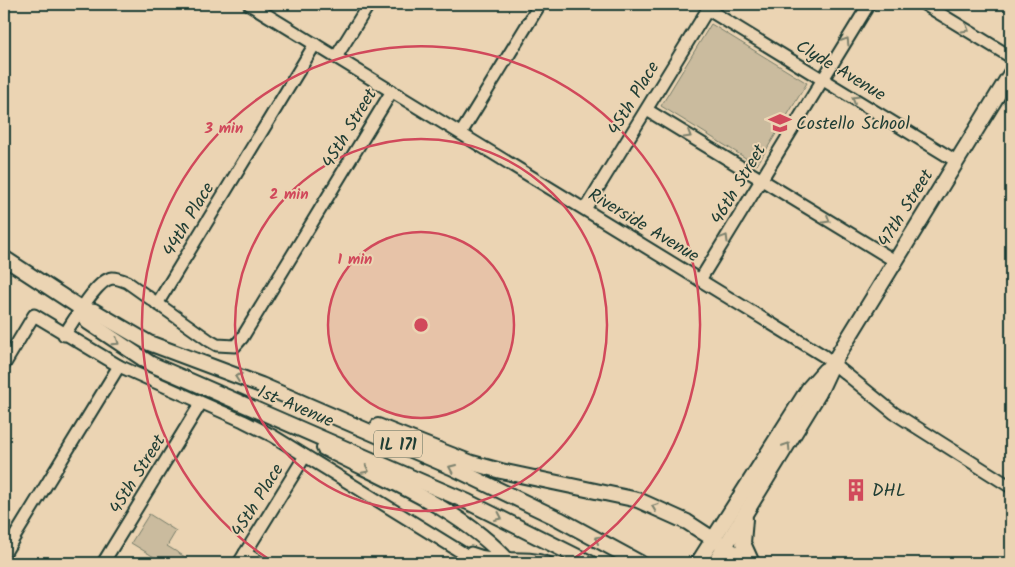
<svg xmlns="http://www.w3.org/2000/svg" width="1015" height="567" font-family="Kalam,sans-serif">
<style>
.green{fill:#cabb9e;stroke:#747c69}
.lines{fill:none;stroke-linecap:round;stroke-linejoin:round}
.minor-casing{stroke:#1f3d34;stroke-width:15}
.major-casing{stroke:#1f3d34;stroke-width:18}
.minor{stroke:#ebd4b3;stroke-width:11}
.major{stroke:#ebd4b3;stroke-width:14}
.oneway{stroke:#7b816d}
.ring{fill:none;stroke:#d1495b;stroke-width:2.5}
.labels{text-anchor:middle;stroke-width:4;stroke-linejoin:round;paint-order:stroke}
.shield{fill:#ebd4b3;stroke:#5c6a5a;stroke-width:1}
.shield-label{font-size:16px;font-weight:bold;fill:#1f3d34}
.street-label{font-size:18px;fill:#1f3d34;stroke:#ebd4b3}
.poi-label{font-size:18px;fill:#1f3d34;stroke:#ebd4b3;text-anchor:start}
.centre{fill:#d1495b;stroke:#ebd4b3;stroke-width:2.5}
.ring-label{font-size:15px;text-anchor:middle;font-weight:bold;fill:#d1495b;stroke:#ebd4b3;stroke-width:4;stroke-linejoin:round;paint-order:stroke}
</style>
<rect width="100%" height="100%" fill="#ebd4b3"/>
<filter id="ink" filterUnits="userSpaceOnUse"><feTurbulence type="fractalNoise" baseFrequency=".02" numOctaves="2"/><feDisplacementMap in="SourceGraphic" scale="10" xChannelSelector="R" yChannelSelector="G"/><feConvolveMatrix kernelMatrix="1 2 1 2 8 2 1 2 1" color-interpolation-filters="sRGB"/></filter>
<g filter="url(#ink)">
<!-- green -->
<g class="green">
<polygon points="711,24 807,83 757,165 661,106"/>
<polygon points="149,514 176,531 167,546 195,563 164,563 131,543"/>
</g>
<g class="lines">
<defs>
<g id="minor">
<polyline points="249,4 824,356 894,413 1011,487"/>
<polyline points="924,4 1011,57"/>
<polyline points="707,9 956,161"/>
<polyline points="336,57 369,4"/>
<polyline points="647,110 895,261"/>
<polyline points="461,133 540,4"/>
<polyline points="585,209 711,4"/>
<polyline points="700,280 869,4"/>
<polyline points="157,304 315,44"/>
<path d="M64,335C74,321 96,280 112,278C117,278 122,280 127,282L210,341L217,345L235,346L242,338L392,91"/>
<polyline points="4,365 34,315 119,366 243,421 273,436 479,563"/>
<polyline points="245,553 261,563"/>
<path d="M471,553C497,564 522,554 548,563"/>
<polyline points="4,554 119,366"/>
<polyline points="103,563 201,403"/>
<polyline points="239,563 305,456"/>
</g>
<g id="major">
<polyline points="4,258 82,309 88,322 151,364 468,502 590,563"/>
<polyline points="82,309 94,311 149,343 261,385 451,467 559,519 640,563"/>
<polyline points="378,426 472,463 501,471 638,500 687,522 750,563"/>
<path d="M324,448C388,481 461,508 510,563"/>
<polyline points="745,519 743,543 752,563"/>
<polyline points="698,563 809,388 825,370"/>
<polyline points="715,563 819,393 833,363 1011,73"/>
</g>
</defs>
<!-- minor casing -->
<use href="#minor" class="minor-casing"/>
<!-- major casing -->
<use href="#major" class="major-casing"/>
<!-- minor -->
<use href="#minor" class="minor"/>
<!-- major -->
<use href="#major" class="major"/>
</g>
<!-- one-way arrows -->
<defs><path id="oneway-chevron" d="M-2-3.5L2.5 0L-2 3.5" fill="none" stroke-width="1.6" stroke-linecap="round" stroke-linejoin="round" transform="scale(1.25)"/></defs>
<g class="oneway">
<use href="#oneway-chevron" transform="translate(966 29) rotate(31)"/>
<use href="#oneway-chevron" transform="translate(846 41) rotate(-58)"/>
<use href="#oneway-chevron" transform="translate(855 99) rotate(-149)"/>
<use href="#oneway-chevron" transform="translate(688 135) rotate(31)"/>
<use href="#oneway-chevron" transform="translate(827 220) rotate(31)"/>
<use href="#oneway-chevron" transform="translate(725 238) rotate(-59)"/>
<use href="#oneway-chevron" transform="translate(116 342) rotate(34)"/>
<use href="#oneway-chevron" transform="translate(238 377) rotate(-160)"/>
<use href="#oneway-chevron" transform="translate(787 446) rotate(-58)"/>
<use href="#oneway-chevron" transform="translate(452 468) rotate(-156)"/>
<use href="#oneway-chevron" transform="translate(366 470) rotate(27)"/>
<use href="#oneway-chevron" transform="translate(655 507) rotate(-159)"/>
<use href="#oneway-chevron" transform="translate(499 517) rotate(25)"/>
<use href="#oneway-chevron" transform="translate(598 539) rotate(-151)"/>
</g>
</g>
<!-- distance rings -->
<circle cx="421" cy="325" r="93" fill="#d1495b" fill-opacity=".12"/>
<g class="ring">
<circle cx="421" cy="325" r="93"/>
<circle cx="421" cy="325" r="186"/>
<path d="M275 563A279 279 0 1 1 567 563"/>
</g>
<!-- icons -->
<defs>
<symbol id="school-bare" viewBox="-9 -9 18 18"><path d="M0-5L7-2L0 1L-7-2ZM-4 1L0 2.5L4 1V4Q0 6-4 4Z" fill="#d1495b" stroke="#ebd4b3" stroke-width="2.5" paint-order="stroke"/></symbol>
<symbol id="building-bare" viewBox="-9 -9 18 18"><path d="M-4-6H4V6H1V3H-1V6H-4ZM-2.5-4.3h1.7v1.8h-1.7ZM.8-4.3h1.7v1.8H.8ZM-2.5-1h1.7V.8h-1.7ZM.8-1h1.7V.8H.8Z" fill="#d1495b" stroke="#ebd4b3" stroke-width="2.5" paint-order="stroke"/></symbol>
</defs>
<g fill-rule="evenodd">
<use href="#school-bare" x="764" y="107" width="32" height="32"/>
<use href="#building-bare" x="840" y="474" width="32" height="32"/>
</g>
<g class="labels">
<!-- shield labels -->
<rect class="shield" x="374" y="430.5" width="48" height="27" rx="4"/>
<g class="shield-label">
<text x="398" y="450">IL 171</text>
</g>
<!-- street labels -->
<g class="street-label">
<text transform="translate(841 70) rotate(31)" y="6">Clyde Avenue</text>
<text transform="translate(633 98) rotate(-59)" y="6">45th Place</text>
<text transform="translate(349 128) rotate(-59)" y="6">45th Street</text>
<text transform="translate(738 184) rotate(-59)" y="6">46th Street</text>
<text transform="translate(905 208) rotate(-58)" y="6">47th Street</text>
<text transform="translate(188 219) rotate(-59)" y="6">44th Place</text>
<text transform="translate(644 225) rotate(31)" y="6">Riverside Avenue</text>
<text transform="translate(296 406) rotate(23)" y="6">1st Avenue</text>
<text transform="translate(137 474) rotate(-58)" y="6">45th Street</text>
<text transform="translate(257 500) rotate(-58)" y="6">45th Place</text>
</g>
<!-- poi labels -->
<g class="poi-label">
<text x="796" y="129">Costello School</text>
<text x="872" y="496">DHL</text>
</g>
</g>
<circle cx="421" cy="325" r="8" class="centre"/>
<g class="ring-label">
<text x="224" y="133">3 min</text>
<text x="289" y="199">2 min</text>
<text x="355" y="264">1 min</text>
</g>
<!-- margin -->
<rect width="1015" height="567" fill="none" stroke="#ebd4b3" stroke-width="20"/>
<rect x="10" y="10" width="995" height="547" fill="none" stroke="#1f3d34" stroke-width="2" filter="url(#ink)"/>
</svg>
